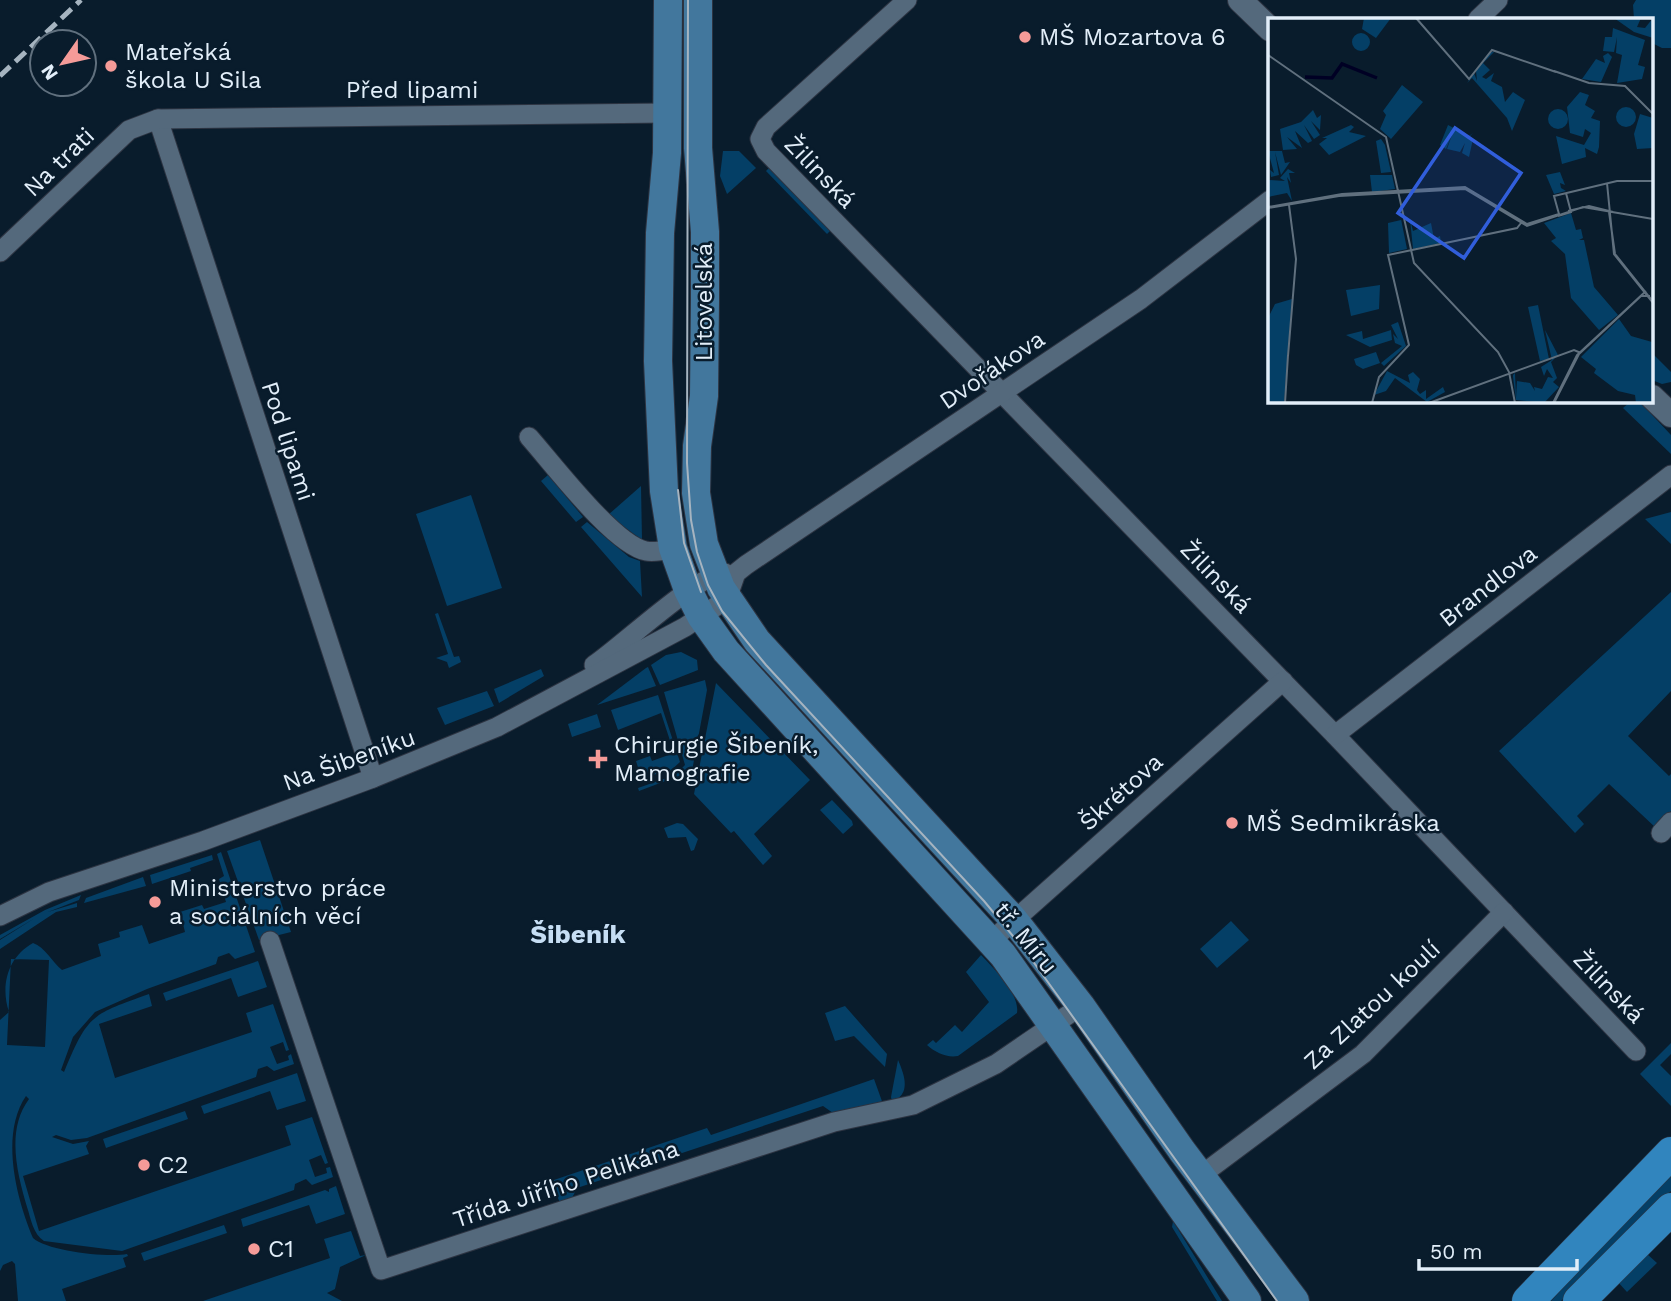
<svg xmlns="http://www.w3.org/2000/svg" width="1671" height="1301" font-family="'Work Sans',sans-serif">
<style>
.green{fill:#043f66;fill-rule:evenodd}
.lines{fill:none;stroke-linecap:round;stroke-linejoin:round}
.minor-casing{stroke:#2d3442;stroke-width:21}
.tertiary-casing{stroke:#2d3442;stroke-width:26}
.secondary-casing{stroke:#2d3442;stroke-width:30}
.primary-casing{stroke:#2d3442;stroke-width:33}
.minor{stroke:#54697c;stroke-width:19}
.tertiary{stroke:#54697c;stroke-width:24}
.secondary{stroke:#42779d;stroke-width:28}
.primary{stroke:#3185be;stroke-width:32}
.tram{stroke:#a6b4c0;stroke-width:2}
.rail{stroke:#a6b4c0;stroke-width:5;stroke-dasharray:14 7;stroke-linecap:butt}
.poi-dot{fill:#f59b98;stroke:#091c2c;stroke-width:2.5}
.labels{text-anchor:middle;stroke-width:5;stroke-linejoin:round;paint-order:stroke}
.poi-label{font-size:24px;fill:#e2eef9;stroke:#091c2c;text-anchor:start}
.street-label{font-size:24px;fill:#e2eef9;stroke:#091c2c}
.neighbourhood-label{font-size:26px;font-weight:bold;fill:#c6def4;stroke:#091c2c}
.inset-river{fill:none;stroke:#000024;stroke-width:3.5}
.inset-road{fill:none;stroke:#60707e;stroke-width:2}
.view{fill:#315edb;fill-opacity:0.15;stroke:#315edb;stroke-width:3.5}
.inset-edge{fill:none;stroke:#e2eef9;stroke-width:3.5}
</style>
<rect width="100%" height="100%" fill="#091c2c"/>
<!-- green -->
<g class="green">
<polygon points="1636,0 1671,0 1671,48 1662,48 1652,43 1652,19 1634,19 1633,5"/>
<polygon points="723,151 739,151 756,168 727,194 720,176"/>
<polygon points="770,167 831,230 827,234 766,171"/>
<polygon points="1652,353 1671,372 1671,382 1662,384 1652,380"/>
<polygon points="1631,401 1639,401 1671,435 1671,454 1623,408"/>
<polygon points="548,475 583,517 576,522 541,481"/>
<polygon points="641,486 642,540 608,515"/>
<polygon points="471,495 502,588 447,606 416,514"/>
<polygon points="1671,512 1671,544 1645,519"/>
<polygon points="587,522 629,557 640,561 642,597 581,527"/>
<polygon points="1671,592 1671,691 1628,736 1669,776 1671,774 1671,811 1656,828 1609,784 1577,816 1584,824 1575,833 1499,751"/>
<polygon points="438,613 454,657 459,656 461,662 449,668 447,662 436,658 448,654 435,614"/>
<polygon points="681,652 697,660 698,670 660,685 651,665 666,655"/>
<polygon points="648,667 656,686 597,705 646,668"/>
<polygon points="541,669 544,676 499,703 494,689"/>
<polygon points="705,680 707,690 692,771 639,791 638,788 675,775 685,765 664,692"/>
<polygon points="716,683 810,780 754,834 772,856 763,865 734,831 731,833 694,794"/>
<polygon points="487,691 494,706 445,725 437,708"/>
<polygon points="658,695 680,762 669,772 668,769 642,780 636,761 650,756 652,761 674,753 661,713 618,730 611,710"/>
<polygon points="597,714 601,727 572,737 568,724"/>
<polygon points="832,800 852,821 853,825 843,834 820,810"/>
<polygon points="677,823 683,824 698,839 694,850 691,851 686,837 668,838 664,828"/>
<polygon points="260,840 291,932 259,940 227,851"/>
<path d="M221,852L255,952L235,959L229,953L218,957L216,964L147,989L95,1012L73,1037L61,1070L64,1072C88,1015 90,1015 149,994L152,1006L99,1024L115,1078L252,1032L246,1013L273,1004L289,1050L286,1051L283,1042L270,1047L277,1064L289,1060L288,1056L291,1054L294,1064L274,1071L267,1066L258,1069L256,1077L87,1138L71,1140L56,1135L52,1137L73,1144L89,1141L86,1146L89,1154L23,1176L39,1231L291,1145L285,1126L312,1117L328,1163L325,1164L321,1155L309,1160L315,1177L327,1173L326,1168L330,1167L333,1177L312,1185L306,1179L295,1184L294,1190L122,1251L44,1241C33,1234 31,1219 27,1207C17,1173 6,1130 29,1099L26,1096C0,1134 16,1198 33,1238C47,1251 108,1258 127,1254L128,1256L123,1258L126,1267L62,1289L66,1301H18L15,1264L12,1261L3,1265L0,1271V1020L9,1012C0,985 8,957 33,943C45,947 52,962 62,970L101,956L98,944L120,937L119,932L142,925L149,944L185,932L180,912L202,905L204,909L226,902L219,879L224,876L217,854ZM11,959L49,960L45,1047L7,1045Z"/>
<polygon points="212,855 213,860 190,868 191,871 152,884 150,875"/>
<polygon points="143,877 146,886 84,903 86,898"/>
<polygon points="81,895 79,900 48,912 77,903 77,907 56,912 0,949 0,940 35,918 0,939 0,935 45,910"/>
<polygon points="1231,921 1249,940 1217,968 1200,949"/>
<path d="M981,955C994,969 1020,993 1017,1013L958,1056C947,1058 936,1053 927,1045L933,1040L936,1043L955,1025L962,1032L989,1002L966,972Z"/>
<polygon points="258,961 267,987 238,997 231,978 166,1001 163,993"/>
<polygon points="845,1006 887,1054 885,1067 854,1036 835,1041 825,1013"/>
<polygon points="1671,1043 1671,1054 1660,1065 1671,1076 1671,1106 1640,1074"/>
<path d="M898,1060C905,1076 911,1094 892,1102L891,1097Z"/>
<polygon points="297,1073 306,1101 277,1110 270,1091 204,1114 201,1106"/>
<polygon points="874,1079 883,1104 833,1113 823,1106 577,1188 571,1200 560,1203 551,1181 707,1128 711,1135"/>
<polygon points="185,1111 188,1119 106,1148 103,1139"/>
<polygon points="1671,1170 1671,1191 1561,1301 1551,1301"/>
<polygon points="336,1186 345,1214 316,1224 309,1205 243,1227 241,1219 325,1190 329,1192 329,1189"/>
<polygon points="1173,1221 1222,1301 1217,1301 1172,1227"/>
<polygon points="224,1225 227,1233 144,1261 141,1253"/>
<polygon points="351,1231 360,1256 366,1255 340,1267 335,1289 327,1293 342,1301 203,1301 330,1258 324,1239"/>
<polygon points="1647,1254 1657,1263 1627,1292 1617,1281"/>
</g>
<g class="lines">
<defs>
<g id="minor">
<polyline points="907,0 766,127 760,139 766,151 1335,735 1636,1051"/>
<polyline points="1478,19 1498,0"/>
<polyline points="158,119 373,778"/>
<polyline points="0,252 129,130 158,119 667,113"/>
<path d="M529,437C553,464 614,545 646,551C655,553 665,550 673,548"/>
<path d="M594,665C621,647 699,573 725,573"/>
<polyline points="1335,735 1671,475"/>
<polyline points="1661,833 1671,822"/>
<polyline points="0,916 49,892 203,841 373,778 497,727 685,627 727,599 736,573 746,565 1141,299 1270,200"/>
<polyline points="270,941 381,1270 834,1122 913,1105 996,1064 1081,1006"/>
<polyline points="991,941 1283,681"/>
<polyline points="1200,1176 1363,1054 1504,912"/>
</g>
<g id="tertiary">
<polyline points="1240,0 1270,29"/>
<polyline points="1652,397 1671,415"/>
</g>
<g id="secondary">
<polyline points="668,0 667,153 660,233 658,361 664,491 673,548 688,590 701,616 726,651 1003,955 1247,1301"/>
<polyline points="698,0 698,148 705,232 705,300 704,396 697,446 696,493 704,544 721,588 757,641 1014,920 1081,1006 1182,1151 1295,1301"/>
</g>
<g id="primary">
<polyline points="1528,1301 1671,1153"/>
<polyline points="1579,1301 1671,1209"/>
</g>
</defs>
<!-- minor casing -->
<use href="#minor" class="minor-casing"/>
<!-- tertiary casing -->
<use href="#tertiary" class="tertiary-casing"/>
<!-- secondary casing -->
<use href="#secondary" class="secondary-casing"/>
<!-- primary casing -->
<use href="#primary" class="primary-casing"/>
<!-- minor -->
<use href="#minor" class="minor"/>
<!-- tertiary -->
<use href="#tertiary" class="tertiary"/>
<!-- secondary -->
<use href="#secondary" class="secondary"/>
<!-- primary -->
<use href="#primary" class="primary"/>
<!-- tram -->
<g class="tram">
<polyline points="688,0 687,463 691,520 697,552 708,585 722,611 766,665 984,901 1027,953 1277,1301"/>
<polyline points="678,490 684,543 701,592"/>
</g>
<!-- rail -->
<polyline class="rail" points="0,76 81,0"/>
</g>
<!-- markers -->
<g class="poi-dot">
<circle cx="1025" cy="37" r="7"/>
<circle cx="111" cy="66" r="7"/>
<path d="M594.5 748.5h7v7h7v7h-7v7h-7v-7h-7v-7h7z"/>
<circle cx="1232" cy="823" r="7"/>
<circle cx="155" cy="902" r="7"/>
<circle cx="144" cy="1165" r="7"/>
<circle cx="254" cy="1249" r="7"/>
</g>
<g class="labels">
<!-- poi labels -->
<g class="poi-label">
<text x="1039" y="45">MŠ Mozartova 6</text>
<text x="125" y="60">Mateřská<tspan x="125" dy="28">škola U Sila</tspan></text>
<text x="614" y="753">Chirurgie Šibeník,<tspan x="614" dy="28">Mamografie</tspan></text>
<text x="1246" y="831">MŠ Sedmikráska</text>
<text x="169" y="896">Ministerstvo práce<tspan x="169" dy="28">a sociálních věcí</tspan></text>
<text x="158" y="1173">C2</text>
<text x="268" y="1257">C1</text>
</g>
<!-- street labels -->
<g class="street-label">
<text x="412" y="98">Před lipami</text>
<text transform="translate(59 162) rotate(-44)" y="8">Na trati</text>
<text transform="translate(820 172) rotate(46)" y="8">Žilinská</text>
<text transform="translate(704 302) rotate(-90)" y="8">Litovelská</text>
<text transform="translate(992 370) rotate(-34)" y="8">Dvořákova</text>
<text transform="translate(288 441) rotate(72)" y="8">Pod lipami</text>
<text transform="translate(1216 577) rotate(46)" y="8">Žilinská</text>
<text transform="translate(1488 586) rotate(-38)" y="8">Brandlova</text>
<text transform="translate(349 760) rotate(-20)" y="8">Na Šibeníku</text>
<text transform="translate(1121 792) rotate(-42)" y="8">Škrétova</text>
<text transform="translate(1026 938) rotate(51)" y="8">tř. Míru</text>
<text transform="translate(1609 987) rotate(46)" y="8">Žilinská</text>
<text transform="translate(1372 1005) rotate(-43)" y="8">Za Zlatou koulí</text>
<text transform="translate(566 1184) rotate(-18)" y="8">Třída Jiřího Pelikána</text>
</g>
<!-- neighbourhood labels -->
<g class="neighbourhood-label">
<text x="578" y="943">Šibeník</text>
</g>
</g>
<!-- overview -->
<g transform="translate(1268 18)">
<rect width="385" height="385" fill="#091c2c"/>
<path d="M96,0H123L108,20L94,11ZM346,0H373L369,9L377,10L385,0V20L366,14ZM345,10L377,22L370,47L377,49L374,61L349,65L354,37L348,35L349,19L346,34L335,33L337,19H344ZM84 24a9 9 0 1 1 18 0a9 9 0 1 1-18 0ZM227,33L215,45L222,52L214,59L218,61L226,55L223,63L234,69L237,84L245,74L257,82L244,113L239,100L204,60L199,65L206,55L209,63L208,53L221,35ZM340,35L344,39L333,64L314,61L328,41L337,45L335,38ZM134,67L155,84L123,121L112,111L118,97L115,93ZM312,74L321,77L317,87L327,93L323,100L332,103L331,129L329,136L317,130L318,139L294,146L288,118L316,127L323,115L317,111L315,119L302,115L299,89ZM348 99a10 10 0 1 1 20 0a10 10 0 1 1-20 0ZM280 101a10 10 0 1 1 20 0a10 10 0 1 1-20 0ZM45,92L49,100L53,97L52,112L43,103L52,117L46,121L36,107L44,123L40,125L27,113L34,130L19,119L29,131L15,132L12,111L33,104ZM372,96L385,100V130L369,131L366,116ZM83,107L86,109L81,114L98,118L61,137L51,126L59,120H54ZM180,107L201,118L205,115L201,119L205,121L201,139L194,135L197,125L192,134L179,131L185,114L178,131L172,127ZM113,121L117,127L123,154L113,155L108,123ZM0,133H14L17,145L22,144L13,157L7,134L11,157L3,159L2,152L6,155ZM20,151L27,155H21L23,165L19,159L24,183L19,175L0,179L1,162L17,163L12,160ZM292,154L297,167L292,165L293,170L298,173L286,176L278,157ZM124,157L127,171L104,174L102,157ZM303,195L308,212L313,211L315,220L311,222H316L326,269L350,297L331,312L303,280L297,236L283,223L288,220L276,205ZM132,196L139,231L121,235L120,205L133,202ZM142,201L145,213L163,205L166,221L172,218L173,225L145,231ZM112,267L111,291L83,298L78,272ZM24,281L16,385H0L1,298L7,286ZM270,287L281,341L272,343L260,289ZM351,301L363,318L384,324L385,385H368L367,377L350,373L326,355L328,351L313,339L310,342ZM130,304L138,328L116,348L113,345L134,328L127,325L125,316L130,321L123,307ZM123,312L124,322L102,329L78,317L94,313L95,321ZM277,312L290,337L283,344L289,360L285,364L291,369L276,385L248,382L245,359V357L247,355L248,380L249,363L262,365L267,373L266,369L274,371L280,359L285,360L279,351L276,358L273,349L284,342ZM108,334L112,345L95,351L88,347L86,341ZM119,353L142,365L140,357L145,354L152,361L149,372L152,376L158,372V381L175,369L177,374L159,384L127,360L118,373L106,377Z" fill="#043f66"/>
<path class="inset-river" d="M37,59L64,60L74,46L109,60"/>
<path class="inset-road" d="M148,0L201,61L224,32L288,54M0,37L118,119L146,245L230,334L241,354L247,385M286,53L321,65L357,68L385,96M339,165L346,236L385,285M0,189L74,176L197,169L259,206L291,196L286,178L349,163H385M0,190L71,178L197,171L259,208L315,189L385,201M300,193L321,188L345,194M341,194L347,236L383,281M290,198L303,194L298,175M20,338L28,241L21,187M17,385L20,337M104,385L111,359L141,327L120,237L249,210L253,205M161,385L306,332L313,335M285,385L309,337L378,273M286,385L311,336L373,278H382"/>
<path class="view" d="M187,110L253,155L196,240L130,195Z"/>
<rect width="385" height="385" class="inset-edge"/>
</g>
<!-- north arrow -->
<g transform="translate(63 63) rotate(236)"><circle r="33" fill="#091c2c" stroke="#60707e" stroke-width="2"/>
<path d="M0-5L12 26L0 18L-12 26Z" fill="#f59b98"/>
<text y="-10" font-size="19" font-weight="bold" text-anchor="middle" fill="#e2eef9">N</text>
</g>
<!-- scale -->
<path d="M1419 1259v10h158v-10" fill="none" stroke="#e2eef9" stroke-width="3.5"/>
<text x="1430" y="1259" font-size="21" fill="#e2eef9" stroke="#091c2c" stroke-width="5" paint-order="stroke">50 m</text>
</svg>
